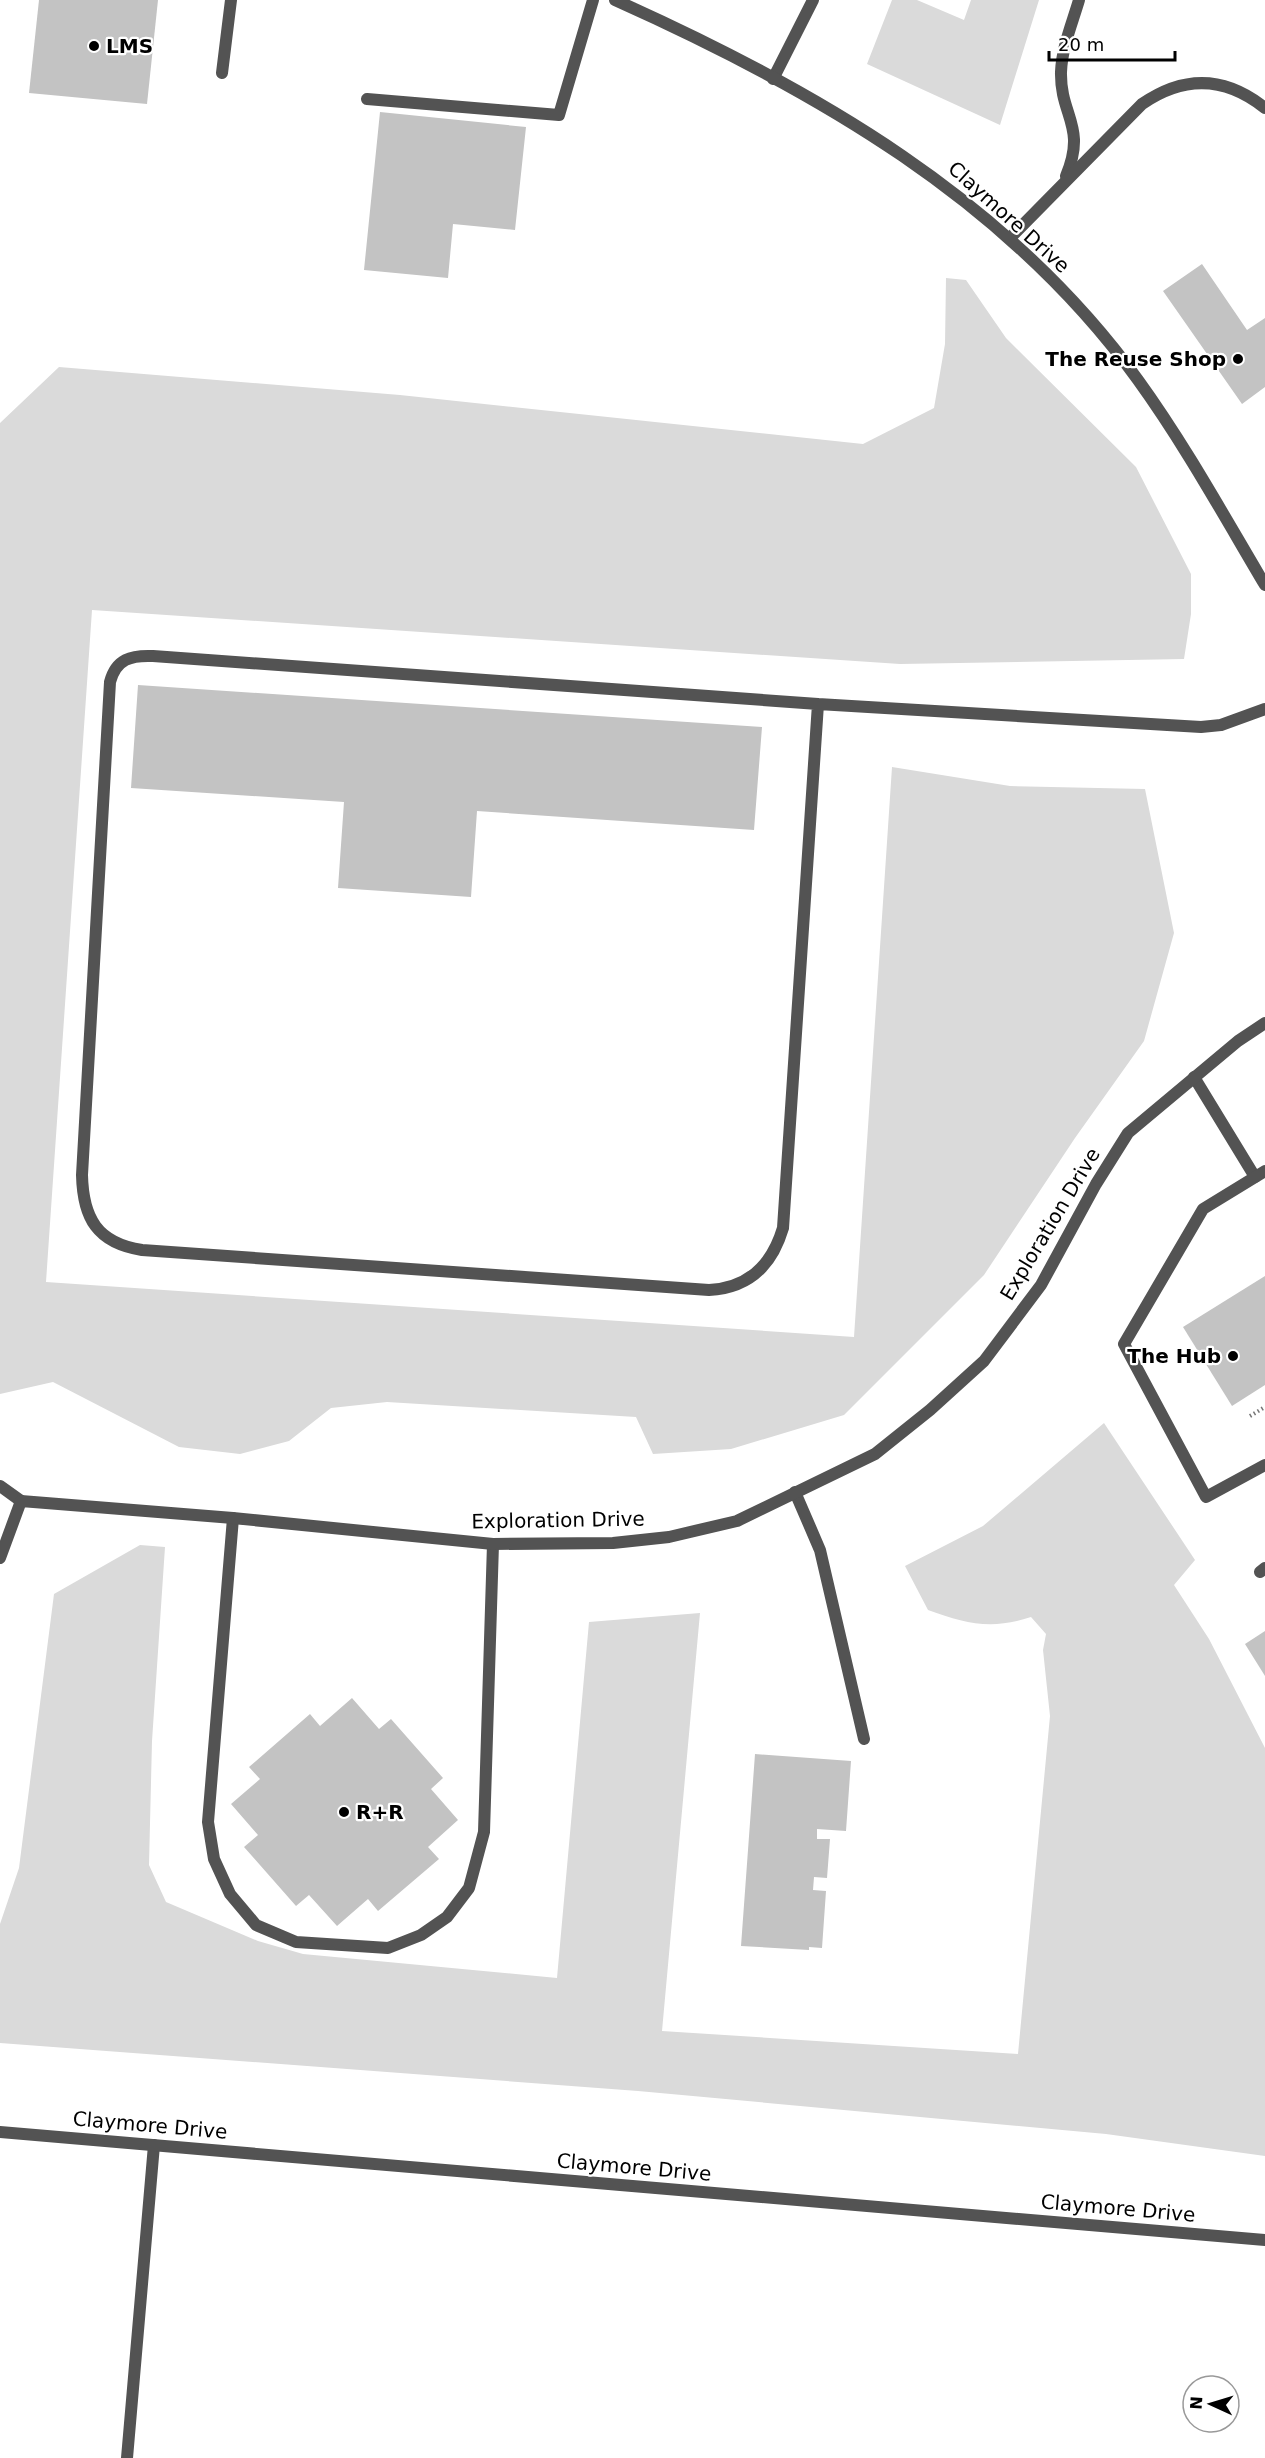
<svg xmlns="http://www.w3.org/2000/svg" width="1265" height="2458" font-family="'DejaVu Sans',sans-serif">
<style>
.green{fill:#dadada}
.building{fill:#c3c3c3}
.lines{fill:none;stroke-linecap:round;stroke-linejoin:round}
.path{stroke:#757575;stroke-width:4;stroke-dasharray:1.5 3;stroke-linecap:butt}
.lane{stroke:#535353;stroke-width:12}
.street{stroke:#535353;stroke-width:12}
.poi-dot{fill:#000;stroke:#fff;stroke-width:2}
.labels{text-anchor:middle;stroke-width:4.5;stroke-linejoin:round;paint-order:stroke}
.poi-label{font-size:20px;font-weight:bold;fill:#000;stroke:#fff;text-anchor:start}
.street-label{font-size:20px;fill:#000;stroke:#fff}
</style>
<rect width="100%" height="100%" fill="#fff"/>
<!-- green -->
<g class="green">
<polygon points="892,0 917,0 964,20 971,0 1039,0 1000,125 867,64"/>
<polygon points="946,278 966,280 1006,338 1136,467 1191,574 1191,614 1184,659 900,664 92,610 46,1282 854,1337 892,767 1010,786 1145,789 1174,933 1144,1041 1075,1138 984,1275 844,1415 731,1449 653,1454 636,1417 387,1402 331,1408 289,1441 240,1454 179,1447 53,1382 0,1394 0,423 59,367 400,395 863,444 934,408 945,344"/>
<path d="M1104,1423L1195,1560L1174,1585L1209,1639L1265,1748V2156L1106,2134L638,2091L0,2043V1924L19,1868L54,1594L140,1545L165,1547L152,1741L149,1865L166,1902L258,1941L303,1954L557,1978L589,1622L700,1613L662,2031L1018,2054L1050,1716L1043,1650L1046,1634L1031,1617C992,1630 966,1624 928,1610L905,1566L983,1526Z"/>
</g>
<!-- building -->
<g class="building">
<polygon points="39,0 158,0 147,104 29,93"/>
<polygon points="380,112 526,127 515,230 453,224 448,278 364,270"/>
<polygon points="1202,264 1247,330 1265,318 1265,387 1242,404 1163,291"/>
<polygon points="138,685 762,727 754,830 477,811 471,897 338,888 344,802 131,788"/>
<polygon points="1265,1276 1265,1385 1232,1406 1183,1327"/>
<polygon points="1265,1631 1265,1676 1245,1644"/>
<polygon points="352,1698 379,1729 391,1719 443,1778 431,1789 458,1820 428,1847 439,1859 378,1911 368,1899 337,1926 309,1895 296,1906 244,1847 258,1835 231,1804 260,1779 249,1767 310,1714 320,1726"/>
<polygon points="755,1754 851,1761 846,1831 817,1829 817,1839 830,1839 827,1878 814,1877 813,1890 826,1891 822,1948 809,1947 809,1950 741,1946"/>
</g>
<g class="lines">
<!-- path -->
<polyline class="path" points="1250,1416 1265,1407"/>
<!-- lane -->
<g class="lane">
<polyline points="222,73 231,0"/>
<polyline points="773,79 813,0"/>
<polyline points="367,99 559,115 593,0"/>
<path d="M1066,176C1087,126 1060,116 1061,72C1062,47 1072,24 1079,0"/>
<path d="M1010,238L1142,104C1184,75 1225,76 1265,108"/>
<path d="M818,704L153,656C131,655 116,659 110,682L82,1175C83,1218 97,1243 142,1250L709,1290C749,1288 772,1265 783,1228L818,704L1201,727L1221,725L1265,709"/>
<polyline points="1194,1077 1255,1177"/>
<polyline points="1265,1171 1203,1209 1124,1344 1206,1497 1265,1465"/>
<polyline points="0,1486 21,1501"/>
<polyline points="795,1492 820,1550 864,1739"/>
<polyline points="233,1518 208,1822 214,1859 230,1894 256,1925 296,1942 388,1948 421,1935 447,1917 469,1888 484,1832 493,1544"/>
<polyline points="0,1558 21,1501 233,1518 493,1544 613,1543 669,1537 737,1521 875,1454 930,1410 984,1361 1041,1285 1096,1184 1128,1133 1238,1041 1265,1023"/>
<polyline points="1260,1572 1265,1568"/>
<polyline points="127,2458 154,2145"/>
</g>
<!-- street -->
<g class="street">
<path d="M615,0C814,89 1008,200 1138,380C1185,445 1224,516 1265,585"/>
<polyline points="0,2132 1265,2240"/>
</g>
</g>
<!-- markers -->
<g class="poi-dot">
<circle cx="94" cy="46" r="6"/>
<circle cx="1238" cy="359" r="6"/>
<circle cx="1233" cy="1356" r="6"/>
<circle cx="344" cy="1812" r="6"/>
</g>
<g class="labels">
<!-- poi labels -->
<g class="poi-label">
<text x="106" y="53">LMS</text>
<text x="1226" y="366" text-anchor="end">The Reuse Shop</text>
<text x="1221" y="1363" text-anchor="end">The Hub</text>
<text x="356" y="1819">R+R</text>
</g>
<!-- street labels -->
<g class="street-label">
<text transform="translate(1009 217) rotate(42)" y="7">Claymore Drive</text>
<text transform="translate(1050 1224) rotate(-59)" y="7">Exploration Drive</text>
<text transform="translate(558 1520) rotate(-1)" y="7">Exploration Drive</text>
<text transform="translate(150 2125) rotate(5)" y="7">Claymore Drive</text>
<text transform="translate(634 2167) rotate(5)" y="7">Claymore Drive</text>
<text transform="translate(1118 2208) rotate(5)" y="7">Claymore Drive</text>
</g>
</g>
<!-- north arrow -->
<g transform="translate(1211 2404) rotate(274)"><circle r="28" fill="#ffffff" stroke="#999999" stroke-width="1.5"/>
<path d="M0-4.5L10 22L0 15L-10 22Z" fill="#000000"/>
<text y="-9" font-size="16" font-weight="bold" text-anchor="middle" fill="#000000">N</text>
</g>
<!-- scale -->
<path d="M1049 51v9h126v-9" fill="none" stroke="#000000" stroke-width="3"/>
<text x="1058" y="51" font-size="18" fill="#000000" stroke="#ffffff" stroke-width="4.5" paint-order="stroke">20 m</text>
</svg>
